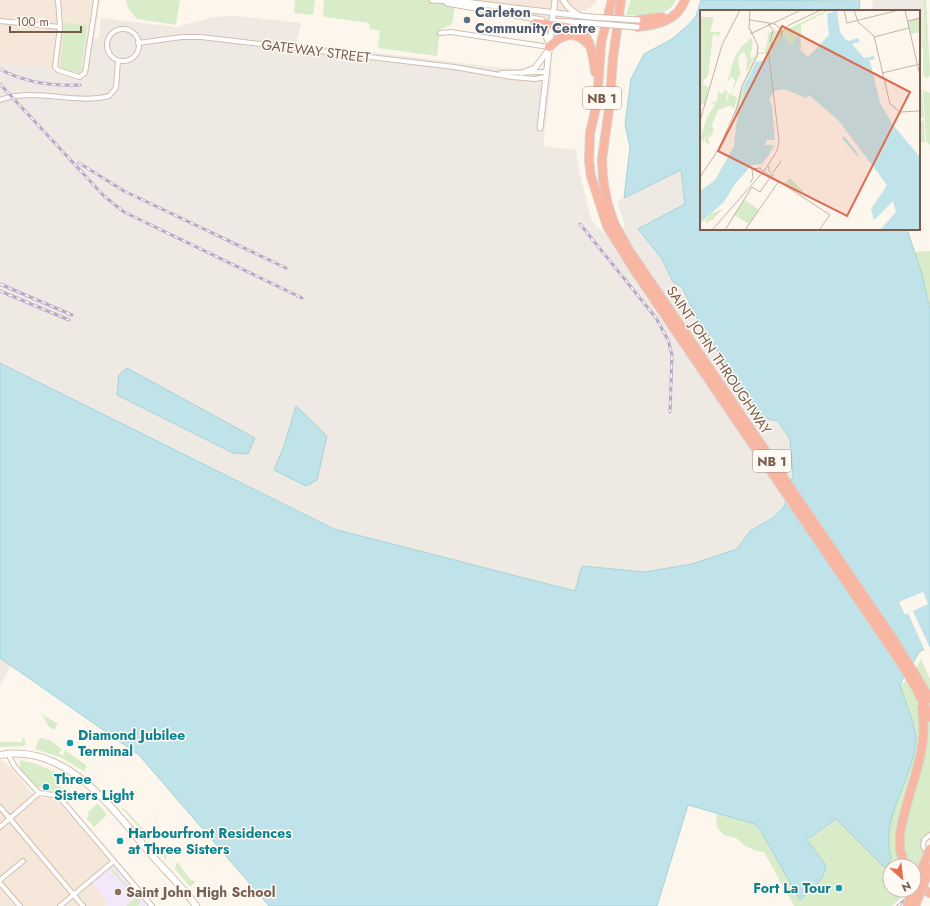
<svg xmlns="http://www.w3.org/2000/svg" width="930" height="906" font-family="Jost,sans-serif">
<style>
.residential{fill:#f5e8da}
.industrial{fill:#efe9e4}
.education{fill:#f3e8fa}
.green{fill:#d8ecc9}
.water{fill:#bfe3e8;stroke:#a5d3da}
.pier{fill:#fdf6ec}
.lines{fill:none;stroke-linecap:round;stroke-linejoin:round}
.minor-casing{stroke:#d1beb0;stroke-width:6}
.tertiary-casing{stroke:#d1beb0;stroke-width:7}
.secondary-casing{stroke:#d6c0b0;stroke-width:8}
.motorway-casing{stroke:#dad1cd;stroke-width:10}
.minor{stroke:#fff;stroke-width:4}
.tertiary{stroke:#fff;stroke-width:5}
.secondary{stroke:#fff;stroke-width:6}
.motorway{stroke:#f7b7a3;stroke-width:8}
.rail-casing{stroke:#b9a8c9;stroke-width:3}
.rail{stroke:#fffaf3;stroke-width:1.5;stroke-dasharray:4.5;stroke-linecap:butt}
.tertiary-bridge-casing{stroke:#d1beb0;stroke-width:7;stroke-linecap:butt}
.motorway-bridge-casing{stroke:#dad1cd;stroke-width:10;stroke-linecap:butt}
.tertiary-bridge{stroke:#fff;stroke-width:5}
.motorway-bridge{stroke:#f7b7a3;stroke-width:8}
.service-dot{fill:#5c6f8a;stroke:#fffaf3;stroke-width:1.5}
.culture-dot{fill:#0f9aa8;stroke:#fffaf3;stroke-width:1.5}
.education-dot{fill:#8d6e63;stroke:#fffaf3;stroke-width:1.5}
.labels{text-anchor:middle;stroke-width:3;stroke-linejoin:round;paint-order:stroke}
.shield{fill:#fffaf3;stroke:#a28b7f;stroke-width:1}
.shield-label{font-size:13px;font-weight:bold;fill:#7a5c4d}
.service-label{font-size:14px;font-weight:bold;fill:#4e5e75;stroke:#fffaf3;text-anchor:start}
.street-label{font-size:14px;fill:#7a5c4d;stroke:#fffaf3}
.culture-label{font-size:14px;font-weight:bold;fill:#0d838f;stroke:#fffaf3;text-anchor:start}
.education-label{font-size:14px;font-weight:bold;fill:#785e54;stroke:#fffaf3;text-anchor:start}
.inset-road{fill:none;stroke:#c5b3a7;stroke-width:1}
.view{fill:#dc6d51;fill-opacity:0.15;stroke:#dc6d51;stroke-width:2}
.inset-edge{fill:none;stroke:#7a5c4d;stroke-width:2}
</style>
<rect width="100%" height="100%" fill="#fdf6ec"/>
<!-- residential -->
<g class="residential">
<polygon points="0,0 100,0 89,77 77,80 55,73 52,67 10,64 0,61"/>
<polygon points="432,0 597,0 595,4 586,10 552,22"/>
<polygon points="0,760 7,764 32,793 39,797 56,799 112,864 108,902 104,906 0,906"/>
</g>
<!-- industrial -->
<g class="industrial">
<polygon points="873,0 924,0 923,48 919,48 919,11 872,11"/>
<polygon points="235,16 301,23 296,43 513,69 552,71 543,146 576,150 579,171 592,222 604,233 622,229 625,225 617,201 681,170 685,204 638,229 662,259 673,282 682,287 696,317 712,341 778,421 790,439 793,475 784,507 773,518 750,531 737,549 692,564 645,572 582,566 575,591 334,529 0,363 0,61 10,64 52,67 55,73 77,80 89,77 94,38 99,38 101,18 176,27 213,17"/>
<polygon points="0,658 11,665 0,686"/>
</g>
<!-- education -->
<polygon class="education" points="112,864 118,870 149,906 104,906 108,902 91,881"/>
<!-- green -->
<g class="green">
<polygon points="126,0 180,0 176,25 137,19 128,8"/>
<polygon points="295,0 315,0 313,15 294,13"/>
<polygon points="324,0 432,0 455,5 452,24 440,30 437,56 378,48 380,31 370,29 369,23 325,17 323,13"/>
<path d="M631,0H676C667,19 644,16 626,15Z"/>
<polygon points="924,0 926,0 930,73 930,76 927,78 924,76 923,73"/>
<polygon points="65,22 87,25 81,68 83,68 80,73 63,69 60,66"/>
<polygon points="919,90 922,90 924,118 922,118 919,114"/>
<polygon points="923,90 930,93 930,145 926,141"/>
<polygon points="924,120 925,142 920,142 919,145 921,122"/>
<polygon points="930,251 930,309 922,274 914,252"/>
<path d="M921,659L930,679V835L923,843L930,855V875L914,886V866H890V890H909L892,906H794L764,852L756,851L744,845L736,838L724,835L718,829L716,822L717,813L755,824L761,831L800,900L821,880L825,864L807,841L837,819L881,864L887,866L891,858C879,817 914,779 916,739C916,728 904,698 900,686L913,674Z"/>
<polygon points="42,714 58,724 54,730 49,727"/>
<polygon points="23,738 25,739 25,746 0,747 0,742 22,742"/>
<polygon points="42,738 46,740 48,739 62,749 59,753 63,756 65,750 87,766 84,771 60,757 35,749 38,740"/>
<polygon points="20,760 36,764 62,775 58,783 64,792 46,790 37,787 20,768"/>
<polygon points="98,803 107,815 94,827 86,818 89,816 87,813"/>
<polygon points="121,807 126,810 149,836 150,840"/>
<polygon points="164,845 167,847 166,860 156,848"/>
<polygon points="177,862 190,879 196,882 190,887 175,869"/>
<polygon points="110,865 128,887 127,888 109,868 94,880"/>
<polygon points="129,888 141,902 137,906 126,906 135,899 127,890"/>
</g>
<!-- water -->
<g class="water">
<path d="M701,0L860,1L859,11H701V229H907L922,274L930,310V646L919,652C915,661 900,681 900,686C904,698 916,728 916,739C914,779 879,818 891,858L887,866L884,867L836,819L807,840L825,864C827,880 810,890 800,900L761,831L755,824L688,805L657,906H269L139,755L0,658V363L334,529L575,591L582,566L645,572L692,564L737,549L750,531L773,518L784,507L793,475L790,439L778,421L754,416L712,341L696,317L682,287L673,282L662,259L638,229L685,204L681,170L624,198L630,147L625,125L631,79L644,54L672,39L689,24L696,16Z"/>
<polygon points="127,368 255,438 248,454 233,453 117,395 119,375"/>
<polygon points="296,406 327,436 317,480 306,486 274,470 284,446"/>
</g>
<!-- pier -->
<polygon class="pier" points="923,592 928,604 913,611 930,648 925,651 908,613 905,615 899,602"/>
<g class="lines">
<defs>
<g id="minor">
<polyline points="58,0 60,27 55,67 58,70 79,77 85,73 96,0"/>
<polyline points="0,21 60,27"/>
<circle cx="123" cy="45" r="16"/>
<polyline points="440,33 451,32 549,47"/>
<polyline points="138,43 182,37 201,37 454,67 512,77 535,79 546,77"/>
<polyline points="501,73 546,72"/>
<path d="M0,100C35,87 74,105 109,96L116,88L118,61"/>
<polyline points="8,754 15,767 39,793"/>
<polyline points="0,807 83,906"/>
<polyline points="0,827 39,793 54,795 60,798 152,906"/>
<polyline points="928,854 923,846 924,840 930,835"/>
<polyline points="0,880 23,861"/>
<polyline points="0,883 20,906"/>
<polyline points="60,906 114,861"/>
</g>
<g id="tertiary">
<polyline points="432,0 456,1 590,17"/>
<polyline points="563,0 569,8 578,15"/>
<polyline points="447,3 542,20"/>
<polyline points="552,21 588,23"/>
<polyline points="552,22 555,0"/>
<polyline points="536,24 543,31 549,42"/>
<polyline points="522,73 535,68 547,52"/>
<polyline points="540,128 552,25"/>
</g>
<path id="secondary" d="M0,755C67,743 113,809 150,853C165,871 183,887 196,906"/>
<g id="motorway">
<polyline points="612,0 601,43 597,103 590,133 589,161 591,176 607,226 633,268 901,663 916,688 930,717"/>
<polyline points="621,0 613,58 609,109 602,159 603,179 607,201 614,223 629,250 894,640 930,699"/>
<polyline points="638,20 662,17"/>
<path d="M535,23C579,29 590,23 595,72"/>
<path d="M637,27C657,25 677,21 685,0"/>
<path d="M549,47C561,35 574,29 587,43"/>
<path d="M905,866L900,850V835C906,792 930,753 922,708"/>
<polyline points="926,891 930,893"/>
</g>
</defs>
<!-- minor casing -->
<use href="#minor" class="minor-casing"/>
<!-- tertiary casing -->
<use href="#tertiary" class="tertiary-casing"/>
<!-- secondary casing -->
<use href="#secondary" class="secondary-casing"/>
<!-- motorway casing -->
<use href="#motorway" class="motorway-casing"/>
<!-- minor -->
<use href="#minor" class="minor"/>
<!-- tertiary -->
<use href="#tertiary" class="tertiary"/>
<!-- secondary -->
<use href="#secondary" class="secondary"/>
<!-- motorway -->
<use href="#motorway" class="motorway"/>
<defs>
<g id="rail">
<path d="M0,69C25,83 52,86 80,85"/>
<polyline points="0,84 104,196 124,212 302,298"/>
<polyline points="79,163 124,191 286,268"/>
<polyline points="580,224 656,318 668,340 672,355 670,412"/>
<polyline points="0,284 72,315"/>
<polyline points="0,291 69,320"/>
<polyline points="898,906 930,879"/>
</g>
</defs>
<!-- rail casing -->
<use href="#rail" class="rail-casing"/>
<!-- rail -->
<use href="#rail" class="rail"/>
<defs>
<g id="tertiary-bridge">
<polyline points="590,17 638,20"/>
<polyline points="588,23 637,27"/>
</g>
<g id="motorway-bridge">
<polyline points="907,906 930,849"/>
<polyline points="915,906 930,868"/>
</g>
</defs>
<!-- tertiary-bridge casing -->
<use href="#tertiary-bridge" class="tertiary-bridge-casing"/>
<!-- motorway-bridge casing -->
<use href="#motorway-bridge" class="motorway-bridge-casing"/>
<!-- tertiary-bridge -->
<use href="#tertiary-bridge" class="tertiary-bridge"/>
<!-- motorway-bridge -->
<use href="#motorway-bridge" class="motorway-bridge"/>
</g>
<!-- markers -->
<circle class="service-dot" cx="467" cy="20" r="4"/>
<g class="culture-dot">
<circle cx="70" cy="743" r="4"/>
<circle cx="46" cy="787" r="4"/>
<circle cx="120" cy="841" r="4"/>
<circle cx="839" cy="888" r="4"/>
</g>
<circle class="education-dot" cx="118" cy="892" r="4"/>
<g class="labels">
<!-- shield labels -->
<g class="shield">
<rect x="583" y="87" width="38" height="22" rx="3"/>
<rect x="753" y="450" width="38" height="22" rx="3"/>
</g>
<g class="shield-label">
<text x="602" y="103">NB 1</text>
<text x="772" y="466">NB 1</text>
</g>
<!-- service labels -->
<g class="service-label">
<text x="475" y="17">Carleton<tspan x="475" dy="16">Community Centre</tspan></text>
</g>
<!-- street labels -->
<g class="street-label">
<text transform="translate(316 51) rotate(7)" y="5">GATEWAY STREET</text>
<text transform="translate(719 360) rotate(56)" y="5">SAINT JOHN THROUGHWAY</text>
</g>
<!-- culture labels -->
<g class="culture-label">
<text x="78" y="740">Diamond Jubilee<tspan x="78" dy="16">Terminal</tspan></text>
<text x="54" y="784">Three<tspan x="54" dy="16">Sisters Light</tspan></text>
<text x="128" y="838">Harbourfront Residences<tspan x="128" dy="16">at Three Sisters</tspan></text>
<text x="831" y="893" text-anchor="end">Fort La Tour</text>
</g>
<!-- education labels -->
<g class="education-label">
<text x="126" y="897">Saint John High School</text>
</g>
</g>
<!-- overview -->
<g transform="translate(700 10)">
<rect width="220" height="220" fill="#fdf6ec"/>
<path d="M127,0H130L101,15V35L105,44L94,29V34L89,35L86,25L71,49L66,51V44H59L43,79L44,86L38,108L34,105L40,82L58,42L65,43L69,22L88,19ZM0,2L2,7H14L10,22H6H20L19,26L13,24L8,66L3,71V75L9,77L5,95L0,93ZM220,8V22L210,24L207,11ZM51,28L53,31L50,49L55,46L46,63L47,48L44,42L41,43L38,49L40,63L37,71L43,55L42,57L40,65L32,81L35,70L31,67L27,73L34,49L41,37ZM24,80L28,82L26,89L27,92L29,83L37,88L33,104L34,98L29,96L18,100L12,115L14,121L8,129L10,134L5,133L7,123L3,134V129H0L7,107L15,95L11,92H17L18,81L23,84ZM90,168L103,181L101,185L84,174ZM44,189L59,200L49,214L34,205ZM24,198L11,211L9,210L8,214L5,211L0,215L11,204Z" fill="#d8ecc9"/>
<path d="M137,0L140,22L145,29L148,31L158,28L160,32L152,34L164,48L174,46L175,49L167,51H170L180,93L193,115L220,147V220H180L196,202L193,191L174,210L171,199L187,175L138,110L109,85L106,88L84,79L74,81L69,90L72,96L75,130H67L65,135H74L69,145L62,154L52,155L35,174L24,192L0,213V181L15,170L34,136L36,115L44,86L43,79L56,52L70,49L72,40L85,25L89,35L94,34V29L100,26V40L108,47L129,25L127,4ZM144,126L158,144L157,146L142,128Z" fill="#bfe3e8"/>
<path class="inset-road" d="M144,0L147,13L199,0M154,0L158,12L174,26L190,94L200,102L220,101M205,0L220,66M50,10L75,14L81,19L82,27L70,40M208,11L220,8M68,14L73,20L70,32M49,20L50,0M50,24L101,0M174,27L209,18M182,63L220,54M0,111L22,35L40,0M69,156V161L74,166M60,159L130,205L119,220M73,163L81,151M0,167L18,140L37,98L42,76L57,45L58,36L50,19M50,173L53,168L52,159L61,158M12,220L64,161L77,141L79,130L69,47L71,34L89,15L121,0M25,220L52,177L60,182L72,165M45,220L79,171"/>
<path class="view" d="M82,16L210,82L147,206L18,141Z"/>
<rect width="220" height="220" class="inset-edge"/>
</g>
<!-- north arrow -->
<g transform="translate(902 878) rotate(153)"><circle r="19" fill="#fffaf3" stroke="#cabbb1"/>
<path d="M0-3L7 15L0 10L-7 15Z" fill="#e76f51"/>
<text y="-6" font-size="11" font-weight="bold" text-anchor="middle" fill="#7a5c4d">N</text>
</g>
<!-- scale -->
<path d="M10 26v6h71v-6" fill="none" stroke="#7a5c4d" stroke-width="2"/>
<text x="16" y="26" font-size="12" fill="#7a5c4d" stroke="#fffaf3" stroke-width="3" paint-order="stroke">100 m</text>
</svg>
